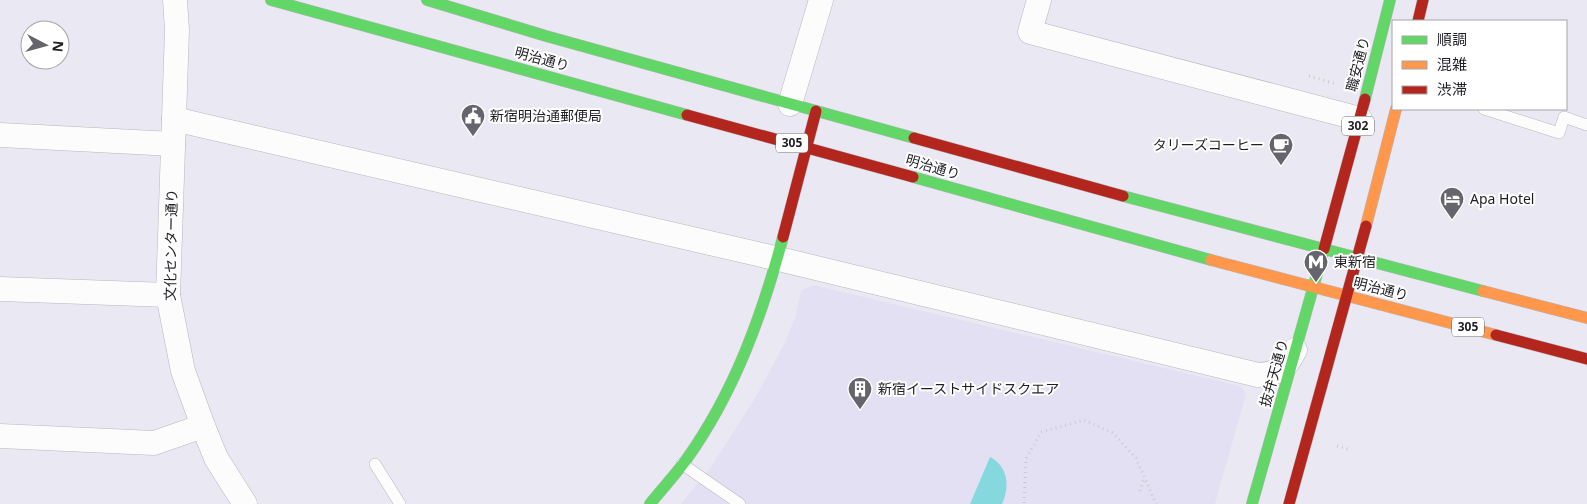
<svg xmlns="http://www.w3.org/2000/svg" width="1587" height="504" font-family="'Noto Sans','Noto Sans JP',sans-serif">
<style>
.built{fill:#e3e0f3}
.water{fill:#84d8de}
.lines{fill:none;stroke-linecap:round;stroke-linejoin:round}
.lane-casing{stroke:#b7b6be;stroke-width:12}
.street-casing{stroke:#b7b6be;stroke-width:25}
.fast-casing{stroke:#b7b6be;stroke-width:12}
.slow-casing{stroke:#b7b6be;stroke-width:12}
.jam-casing{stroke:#b7b6be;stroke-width:12}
.path{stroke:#cacace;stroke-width:3;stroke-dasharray:1 4;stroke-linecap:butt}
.lane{stroke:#fcfcfd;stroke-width:11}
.street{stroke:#fcfcfd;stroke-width:24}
.fast{stroke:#63d668;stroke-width:11}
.slow{stroke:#ff974d;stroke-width:11}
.jam{stroke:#b3261e;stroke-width:11}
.labels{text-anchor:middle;stroke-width:4;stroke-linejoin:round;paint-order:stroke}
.shield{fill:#fff;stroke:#626266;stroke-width:1}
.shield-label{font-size:12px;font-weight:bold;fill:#1f1e25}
.street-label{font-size:14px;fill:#1f1e25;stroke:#fff}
.poi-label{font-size:14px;fill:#1f1e25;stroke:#fff;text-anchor:start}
</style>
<rect width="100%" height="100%" fill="#eae8f2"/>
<!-- built -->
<polygon class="built" points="813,285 1240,386 1246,394 1215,504 681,504 711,467 757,395 784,344 795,318 801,291"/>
<!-- water -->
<path class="water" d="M990,457C1008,466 1010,487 1002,504H970Z"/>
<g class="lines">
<defs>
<g id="lane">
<polyline points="1484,109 1559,133 1564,117 1587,125"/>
<polyline points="375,464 400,504"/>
<polyline points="682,464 740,504"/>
</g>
<g id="street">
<polyline points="175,0 177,30 168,295 183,371 203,426 216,458 245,504"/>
<polyline points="1039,0 1030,32 1360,119"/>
<polyline points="790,104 821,0"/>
<path d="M174,119L779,259L1258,375C1280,373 1285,370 1295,350"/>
<polyline points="0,135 173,144"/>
<polyline points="0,289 168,295"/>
<polyline points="0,436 154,443 203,426"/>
</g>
<g id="fast">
<polyline points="271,0 687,115"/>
<polyline points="427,0 546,36 914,138"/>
<polyline points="1365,99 1390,0"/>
<polyline points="913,177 1211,260"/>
<polyline points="1123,196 1483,291"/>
<path d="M650,504C662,489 675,475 686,460C734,393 762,316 783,237"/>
<polyline points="1252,504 1324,249"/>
</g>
<g id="slow">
<polyline points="1366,226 1396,109"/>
<polyline points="1211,260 1496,335"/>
<polyline points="1483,291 1587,318"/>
</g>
<g id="jam">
<polyline points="1418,21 1423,0"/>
<polyline points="687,115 913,177"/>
<polyline points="914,138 1123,196"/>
<polyline points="783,237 816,111"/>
<polyline points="1324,249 1365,99"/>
<polyline points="1496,335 1587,359"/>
<polyline points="1289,504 1366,226"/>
</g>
</defs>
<!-- lane casing -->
<use href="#lane" class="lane-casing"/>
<!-- street casing -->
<use href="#street" class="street-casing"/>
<!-- fast casing -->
<use href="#fast" class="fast-casing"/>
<!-- slow casing -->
<use href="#slow" class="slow-casing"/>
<!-- jam casing -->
<use href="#jam" class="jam-casing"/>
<!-- path -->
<g class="path">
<polyline points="1309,76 1336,84"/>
<polyline points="1337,446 1351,450"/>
<polyline points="1140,491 1144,478"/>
<polyline points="1024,503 1026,459 1041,432 1084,420 1113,433 1136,458 1156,504"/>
</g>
<!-- lane -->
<use href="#lane" class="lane"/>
<!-- street -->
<use href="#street" class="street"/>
<!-- fast -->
<use href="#fast" class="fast"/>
<!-- slow -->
<use href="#slow" class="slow"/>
<!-- jam -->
<use href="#jam" class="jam"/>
</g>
<!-- icons -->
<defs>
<symbol id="civic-pin" viewBox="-11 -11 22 30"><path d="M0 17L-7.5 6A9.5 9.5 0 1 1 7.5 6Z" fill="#66656d" stroke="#fff"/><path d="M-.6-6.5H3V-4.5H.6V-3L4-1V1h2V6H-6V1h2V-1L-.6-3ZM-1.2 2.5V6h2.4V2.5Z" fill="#fff"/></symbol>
<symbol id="cafe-pin" viewBox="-11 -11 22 30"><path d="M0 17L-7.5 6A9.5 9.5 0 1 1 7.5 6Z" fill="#66656d" stroke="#fff"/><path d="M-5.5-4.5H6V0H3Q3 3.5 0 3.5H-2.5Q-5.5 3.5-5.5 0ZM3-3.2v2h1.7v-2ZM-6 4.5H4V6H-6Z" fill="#fff"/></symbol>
<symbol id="hotel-pin" viewBox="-11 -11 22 30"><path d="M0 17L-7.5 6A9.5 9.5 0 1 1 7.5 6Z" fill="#66656d" stroke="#fff"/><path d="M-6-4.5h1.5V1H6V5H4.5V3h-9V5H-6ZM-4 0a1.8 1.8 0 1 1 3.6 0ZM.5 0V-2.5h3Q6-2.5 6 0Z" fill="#fff"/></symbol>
<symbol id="metro-pin" viewBox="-11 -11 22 30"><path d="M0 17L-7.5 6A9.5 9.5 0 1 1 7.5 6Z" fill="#66656d" stroke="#fff"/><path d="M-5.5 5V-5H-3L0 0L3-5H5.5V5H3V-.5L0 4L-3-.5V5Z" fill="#fff"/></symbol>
<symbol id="building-pin" viewBox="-11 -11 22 30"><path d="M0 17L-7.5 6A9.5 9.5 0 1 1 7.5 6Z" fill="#66656d" stroke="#fff"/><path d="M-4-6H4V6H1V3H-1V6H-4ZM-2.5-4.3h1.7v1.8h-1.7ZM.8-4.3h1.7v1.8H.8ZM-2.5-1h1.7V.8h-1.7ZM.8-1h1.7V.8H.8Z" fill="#fff"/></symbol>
</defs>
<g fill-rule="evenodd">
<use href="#civic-pin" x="459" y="102" width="28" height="38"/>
<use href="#cafe-pin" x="1267" y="131" width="28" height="38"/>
<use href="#hotel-pin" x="1438" y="185" width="28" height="38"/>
<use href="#metro-pin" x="1302" y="248" width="28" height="38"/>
<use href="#building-pin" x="846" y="375" width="28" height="38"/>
</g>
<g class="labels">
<!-- shield labels -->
<g class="shield">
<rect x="1342" y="116.5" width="32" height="19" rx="4"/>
<rect x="776" y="133.5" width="32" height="19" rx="4"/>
<rect x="1452" y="317.5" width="32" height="19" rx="4"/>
</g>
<g class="shield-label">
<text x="1358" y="130">302</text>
<text x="792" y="147">305</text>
<text x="1468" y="331">305</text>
</g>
<!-- street labels -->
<g class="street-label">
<text transform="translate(542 59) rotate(15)" y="5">明治通り</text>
<text transform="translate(1358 64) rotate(-76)" y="5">職安通り</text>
<text transform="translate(933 167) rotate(16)" y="5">明治通り</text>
<text transform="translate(171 245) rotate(-89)" y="5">文化センター通り</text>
<text transform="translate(1381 289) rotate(14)" y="5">明治通り</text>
<text transform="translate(1274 373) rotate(-74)" y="5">抜弁天通り</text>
</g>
<!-- poi labels -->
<g class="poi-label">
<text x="490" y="121">新宿明治通郵便局</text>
<text x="1264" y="150" text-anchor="end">タリーズコーヒー</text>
<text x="1470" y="204">Apa Hotel</text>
<text x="1334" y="267">東新宿</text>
<text x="878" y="394">新宿イーストサイドスクエア</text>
</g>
</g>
<!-- legend -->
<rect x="1392" y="20" width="175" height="90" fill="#ffffff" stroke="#a5a5a8"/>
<rect x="1402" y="36" width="25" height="8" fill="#63d668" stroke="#a5a5a8"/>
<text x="1437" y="45" font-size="15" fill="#1f1e25">順調</text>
<rect x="1402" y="61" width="25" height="8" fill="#ff974d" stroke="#a5a5a8"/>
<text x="1437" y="70" font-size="15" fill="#1f1e25">混雑</text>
<rect x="1402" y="86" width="25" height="8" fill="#b3261e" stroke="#a5a5a8"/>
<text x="1437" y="95" font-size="15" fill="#1f1e25">渋滞</text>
<!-- north arrow -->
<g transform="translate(45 45) rotate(96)"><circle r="24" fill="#ffffff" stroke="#a5a5a8"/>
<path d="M0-4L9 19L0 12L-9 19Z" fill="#66656d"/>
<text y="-8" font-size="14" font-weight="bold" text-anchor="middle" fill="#1f1e25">N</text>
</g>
</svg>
